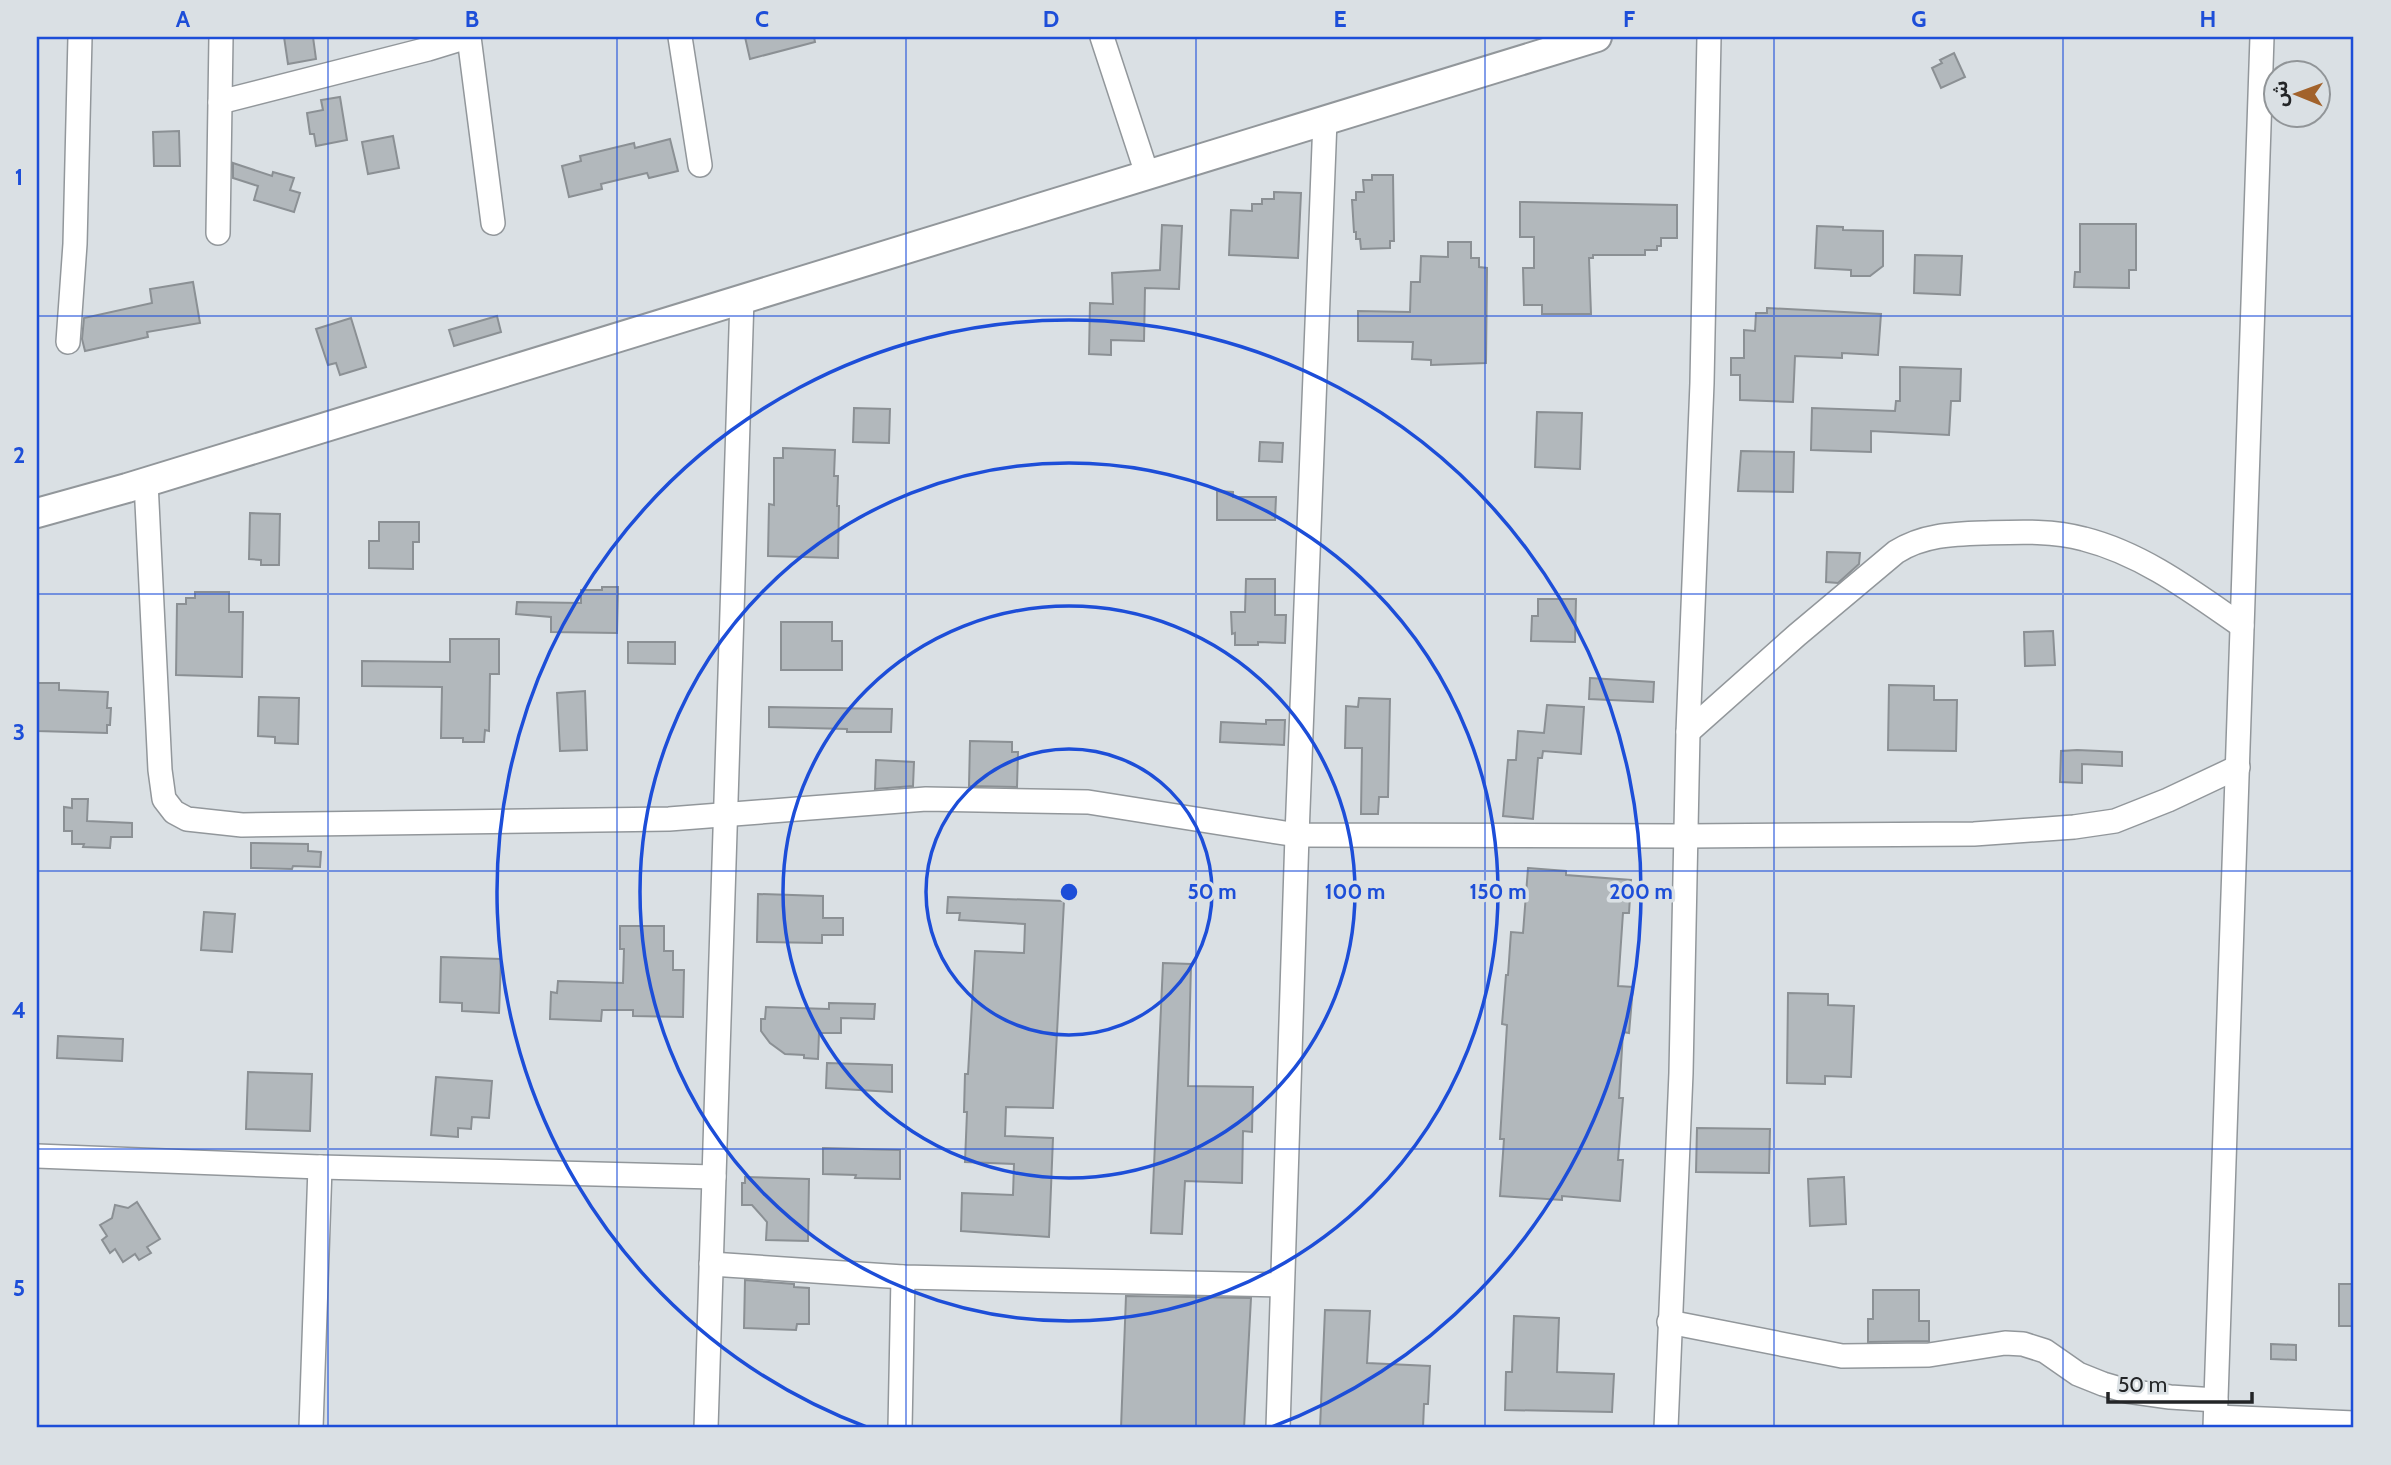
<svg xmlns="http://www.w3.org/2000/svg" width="2391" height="1465" font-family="Cabin,'Noto Sans Arabic',sans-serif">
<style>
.building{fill:#b2b8bc;stroke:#8b9094;stroke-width:2}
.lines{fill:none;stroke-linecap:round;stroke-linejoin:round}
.minor-casing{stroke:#92979b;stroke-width:26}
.tertiary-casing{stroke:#92979b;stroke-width:32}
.minor{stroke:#fff;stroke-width:23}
.tertiary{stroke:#fff;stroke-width:28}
.grid{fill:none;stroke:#1d4ed8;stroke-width:2;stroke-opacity:0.55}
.ring{fill:none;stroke:#1d4ed8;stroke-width:3.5}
.centre{fill:#1d4ed8;stroke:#dae0e4;stroke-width:3.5}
.ring-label{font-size:21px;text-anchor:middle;font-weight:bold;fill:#1d4ed8;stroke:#dae0e4;stroke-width:7;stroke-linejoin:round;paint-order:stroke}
.neatline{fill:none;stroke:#1d4ed8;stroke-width:2.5}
.grid-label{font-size:23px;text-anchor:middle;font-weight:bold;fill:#1d4ed8}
</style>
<rect width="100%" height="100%" fill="#dae0e4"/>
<!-- building -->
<g class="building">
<polygon points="284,37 313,37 316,59 288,64"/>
<polygon points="745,37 814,37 815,42 750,59"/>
<polygon points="1954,53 1965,77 1941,88 1932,68 1942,63 1940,60"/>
<polygon points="340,97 347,140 316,146 314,134 310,134 307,113 323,110 321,100"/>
<polygon points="179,131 180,166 154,166 153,132"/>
<polygon points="393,136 399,168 368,174 362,142"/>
<polygon points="670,139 678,171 649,178 647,173 601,184 602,189 569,197 562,166 581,161 580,156 634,143 635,148"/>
<polygon points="233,163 272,176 273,172 294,178 290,190 300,193 294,212 254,200 258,186 233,178"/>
<polygon points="1372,175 1393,175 1394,241 1390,241 1390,248 1361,249 1360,239 1356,239 1356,232 1354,232 1352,200 1356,200 1356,192 1364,192 1363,180 1372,180"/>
<polygon points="1274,192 1301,193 1298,258 1229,255 1231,210 1252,211 1252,204 1262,204 1262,199 1274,199"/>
<polygon points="1520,202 1677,205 1677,238 1661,238 1661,246 1657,246 1657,250 1645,250 1645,255 1593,255 1593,258 1589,258 1591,314 1542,314 1542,305 1524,305 1523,268 1534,268 1534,237 1520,237"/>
<polygon points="2080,224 2136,224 2136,270 2129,270 2129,288 2074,287 2075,272 2080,272"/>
<polygon points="1162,225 1182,226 1179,289 1145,288 1144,341 1111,340 1111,355 1089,354 1090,303 1113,304 1112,273 1160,270"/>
<polygon points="1817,226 1843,227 1843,230 1883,231 1883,266 1870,276 1851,276 1851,270 1815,268"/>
<polygon points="1448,242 1471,242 1471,258 1479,258 1479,267 1487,268 1486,363 1431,365 1431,360 1412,359 1413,342 1358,341 1358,311 1410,312 1411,282 1420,282 1421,256 1448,257"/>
<polygon points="1915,255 1962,256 1960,295 1914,293"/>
<polygon points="193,282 200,323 147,332 148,337 85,351 82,339 84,318 152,303 150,289"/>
<polygon points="1767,308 1881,314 1878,355 1842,353 1842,358 1795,356 1793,402 1740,400 1740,375 1731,375 1731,358 1744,358 1744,330 1755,331 1756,313 1767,313"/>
<polygon points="497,316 501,332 454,346 449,330"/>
<polygon points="351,318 366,367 340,375 336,363 328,365 316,329"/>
<polygon points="1900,367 1961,369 1960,401 1951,401 1949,435 1871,431 1871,452 1811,450 1812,408 1895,411 1896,401 1900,401"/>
<polygon points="854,408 890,409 889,443 853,442"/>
<polygon points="1537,412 1582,413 1580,469 1535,467"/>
<polygon points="1260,442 1283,443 1282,462 1259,461"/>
<polygon points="783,448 835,450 834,476 838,476 837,506 839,506 838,558 768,556 769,504 774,505 774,458 783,458"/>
<polygon points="1741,451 1794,452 1793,492 1738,491"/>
<polygon points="1217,491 1233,492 1233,497 1276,497 1275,520 1217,520"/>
<polygon points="250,513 280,514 279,565 261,565 261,560 249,559"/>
<polygon points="379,522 419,522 419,542 413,542 413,569 369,568 369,541 379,541"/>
<polygon points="1827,552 1860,553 1859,564 1838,583 1826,582"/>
<polygon points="1246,579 1275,579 1275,615 1286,615 1285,643 1258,642 1258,645 1235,645 1235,633 1232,634 1231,612 1245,612"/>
<polygon points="602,587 618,587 617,633 551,632 551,617 516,614 517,602 581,603 581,590 602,590"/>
<polygon points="195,592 229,592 229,612 243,612 242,677 176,675 177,604 186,604 186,598 195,598"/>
<polygon points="1538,599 1576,599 1575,642 1531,641 1532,616 1538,616"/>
<polygon points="781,622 832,622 832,641 842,641 842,670 781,670"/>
<polygon points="2053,631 2055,665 2025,666 2024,632"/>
<polygon points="450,639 499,639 499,674 490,674 489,731 485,730 484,742 463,742 463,738 441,738 442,687 362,686 362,661 450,662"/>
<polygon points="628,642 675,642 675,664 628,663"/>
<polygon points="1590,678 1654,682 1653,702 1589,699"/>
<polygon points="37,683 59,683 59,690 108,692 107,708 111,708 110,725 107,725 107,733 37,731"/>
<polygon points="1889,685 1934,686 1934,700 1957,700 1956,751 1888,750"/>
<polygon points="585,691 587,750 560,751 557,693"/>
<polygon points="259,697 299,698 298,744 275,743 275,737 258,736"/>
<polygon points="1359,698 1390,699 1388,797 1379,797 1378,814 1361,814 1362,748 1345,748 1346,706 1358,707"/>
<polygon points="1547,705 1584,707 1581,754 1543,751 1542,758 1538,758 1533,819 1503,816 1508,760 1516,760 1518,731 1544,733"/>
<polygon points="769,707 892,709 891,732 847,732 847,729 769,727"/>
<polygon points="1266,720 1285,720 1284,745 1220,742 1221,722 1266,724"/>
<polygon points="970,741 1012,742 1012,752 1018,752 1017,787 969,786"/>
<polygon points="2077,750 2122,752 2122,766 2082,764 2082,783 2060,782 2061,751"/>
<polygon points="876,760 914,762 913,786 875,789"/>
<polygon points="72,799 88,799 87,821 132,823 132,837 111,837 110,848 83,847 84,844 72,844 72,831 64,831 64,807 72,808"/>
<polygon points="251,843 308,844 308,851 321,852 320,867 293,866 292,869 251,868"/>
<polygon points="1528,868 1566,871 1566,875 1631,880 1629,913 1623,913 1618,986 1633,987 1629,1033 1623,1032 1619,1098 1623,1098 1618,1160 1623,1160 1620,1201 1562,1196 1562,1200 1500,1196 1504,1139 1500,1139 1507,1025 1502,1024 1506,975 1508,975 1511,932 1523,933"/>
<polygon points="758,894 823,896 823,918 843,918 843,935 822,935 822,943 757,942"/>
<polygon points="948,897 1064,901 1053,1108 1006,1107 1005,1136 1053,1138 1049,1237 961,1231 962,1193 1013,1195 1014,1164 965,1162 967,1112 964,1112 965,1074 968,1074 975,951 1024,953 1025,924 959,920 960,913 947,913"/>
<polygon points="204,912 235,914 232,952 201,950"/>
<polygon points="620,926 664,926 664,951 673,951 673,970 684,970 683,1017 633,1016 633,1010 602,1010 601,1021 550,1019 551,992 557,993 558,981 623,983 624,949 620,949"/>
<polygon points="441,957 501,959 499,1013 462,1011 462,1003 440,1002"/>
<polygon points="1163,963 1191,964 1188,1086 1253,1087 1252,1132 1243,1131 1242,1183 1185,1181 1182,1234 1151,1233"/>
<polygon points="1788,993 1828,994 1828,1005 1854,1006 1851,1077 1825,1076 1825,1084 1787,1083"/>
<polygon points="829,1003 875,1004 874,1019 841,1018 841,1033 819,1033 818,1059 804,1058 804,1055 785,1054 770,1043 761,1031 761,1019 765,1019 766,1007 829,1009"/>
<polygon points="58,1036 123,1039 122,1061 57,1058"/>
<polygon points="827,1063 892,1065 892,1092 826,1088"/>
<polygon points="248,1072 312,1074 310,1131 246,1129"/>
<polygon points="436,1077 492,1081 489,1118 472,1117 471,1129 458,1128 458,1137 431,1135"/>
<polygon points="1697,1128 1770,1129 1769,1173 1696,1172"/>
<polygon points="823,1148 900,1150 900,1179 855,1178 856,1175 823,1174"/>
<polygon points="745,1177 809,1179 808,1241 766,1240 767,1222 752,1205 742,1205 742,1183 745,1183"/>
<polygon points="1844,1177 1846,1224 1810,1226 1808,1179"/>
<polygon points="137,1202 160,1239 147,1247 151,1253 139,1260 135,1254 123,1262 115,1249 110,1253 102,1240 107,1236 100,1225 112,1218 115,1205 128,1208"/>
<polygon points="745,1280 794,1284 794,1287 809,1288 809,1324 797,1324 796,1330 744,1328"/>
<rect x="2339" y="1284" width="15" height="42"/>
<polygon points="1873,1290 1919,1290 1919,1321 1929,1321 1929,1341 1868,1342 1868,1319 1873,1319"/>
<polygon points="1126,1296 1251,1298 1244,1428 1121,1428"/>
<polygon points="1325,1310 1370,1311 1367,1363 1430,1366 1428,1404 1424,1404 1423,1428 1320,1428"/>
<polygon points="1514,1316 1559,1318 1557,1372 1614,1374 1612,1412 1505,1410 1506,1372 1512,1372"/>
<polygon points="2271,1344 2296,1345 2296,1360 2271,1359"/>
</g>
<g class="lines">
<defs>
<g id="minor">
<polyline points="469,37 493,223"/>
<polyline points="680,37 700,165"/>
<polyline points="1102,37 1147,174"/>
<polyline points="220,102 428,49 467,37"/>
<polyline points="218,233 221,37"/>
<polyline points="68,342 75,244 80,37"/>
<polyline points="146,482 160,770 164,799 174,812 187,819 242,825 669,819 926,799 1088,802 1297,835 1686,836 1974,834 2074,827 2115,821 2168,800 2238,767"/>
<path d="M1688,732L1797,635L1896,552C1923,535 1952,534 1983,533C2016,532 2052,530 2084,539C2143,554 2193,592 2242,626"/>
<polyline points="37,1156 320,1167 714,1177"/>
<polyline points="711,1264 903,1277 1281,1285"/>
<polyline points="1669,1322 1842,1356 1929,1355 2005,1343 2023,1344 2045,1351 2078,1374 2103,1384 2127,1391 2170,1397 2216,1400"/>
<polyline points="2216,1417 2354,1423"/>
<polyline points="311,1428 320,1167"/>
<polyline points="706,1428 742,298"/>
<polyline points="900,1428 903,1277"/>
<polyline points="1278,1428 1297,835 1325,120"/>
<polyline points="1666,1428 1681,1073 1688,732 1702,383 1709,37"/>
<polyline points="2215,1428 2262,37"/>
</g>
<polyline id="tertiary" points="37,513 127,488 1597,37"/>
</defs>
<!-- minor casing -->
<use href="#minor" class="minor-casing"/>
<!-- tertiary casing -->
<use href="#tertiary" class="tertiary-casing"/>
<!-- minor -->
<use href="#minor" class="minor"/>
<!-- tertiary -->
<use href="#tertiary" class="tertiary"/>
</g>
<!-- grid -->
<path class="grid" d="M328,37V1428M617,37V1428M906,37V1428M1196,37V1428M1485,37V1428M1774,37V1428M2063,37V1428M37,316H2354M37,594H2354M37,871H2354M37,1149H2354"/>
<!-- distance rings -->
<g class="ring">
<circle cx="1069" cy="892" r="143"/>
<circle cx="1069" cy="892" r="286"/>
<circle cx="1069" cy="892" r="429"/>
<path d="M869 1428A572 572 0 1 1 1269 1428"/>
</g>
<circle cx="1069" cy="892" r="10" class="centre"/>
<g class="ring-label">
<text x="1212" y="899">50 m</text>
<text x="1355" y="899">100 m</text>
<text x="1498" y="899">150 m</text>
<text x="1641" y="899">200 m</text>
</g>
<!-- border -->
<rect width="2391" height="1465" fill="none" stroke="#dae0e4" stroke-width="77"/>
<!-- north arrow -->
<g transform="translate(2297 94) rotate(271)"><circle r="33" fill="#dae0e4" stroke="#919598" stroke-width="2"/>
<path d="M0-5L12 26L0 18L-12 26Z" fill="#a2622b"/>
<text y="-10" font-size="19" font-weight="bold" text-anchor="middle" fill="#232527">ش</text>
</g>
<!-- scale -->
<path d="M2108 1392v10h144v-10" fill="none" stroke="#232527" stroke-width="3.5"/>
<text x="2118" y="1392" font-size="21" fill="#232527" stroke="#dae0e4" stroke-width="5" paint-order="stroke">50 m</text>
<rect x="38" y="38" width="2314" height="1388" class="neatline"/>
<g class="grid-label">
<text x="183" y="27">A</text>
<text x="472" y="27">B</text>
<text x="762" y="27">C</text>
<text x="1051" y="27">D</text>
<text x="1340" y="27">E</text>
<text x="1629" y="27">F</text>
<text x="1919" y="27">G</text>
<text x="2208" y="27">H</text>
<text x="19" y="185">1</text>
<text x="19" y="463">2</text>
<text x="19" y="740">3</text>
<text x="19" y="1018">4</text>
<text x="19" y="1296">5</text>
</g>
</svg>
